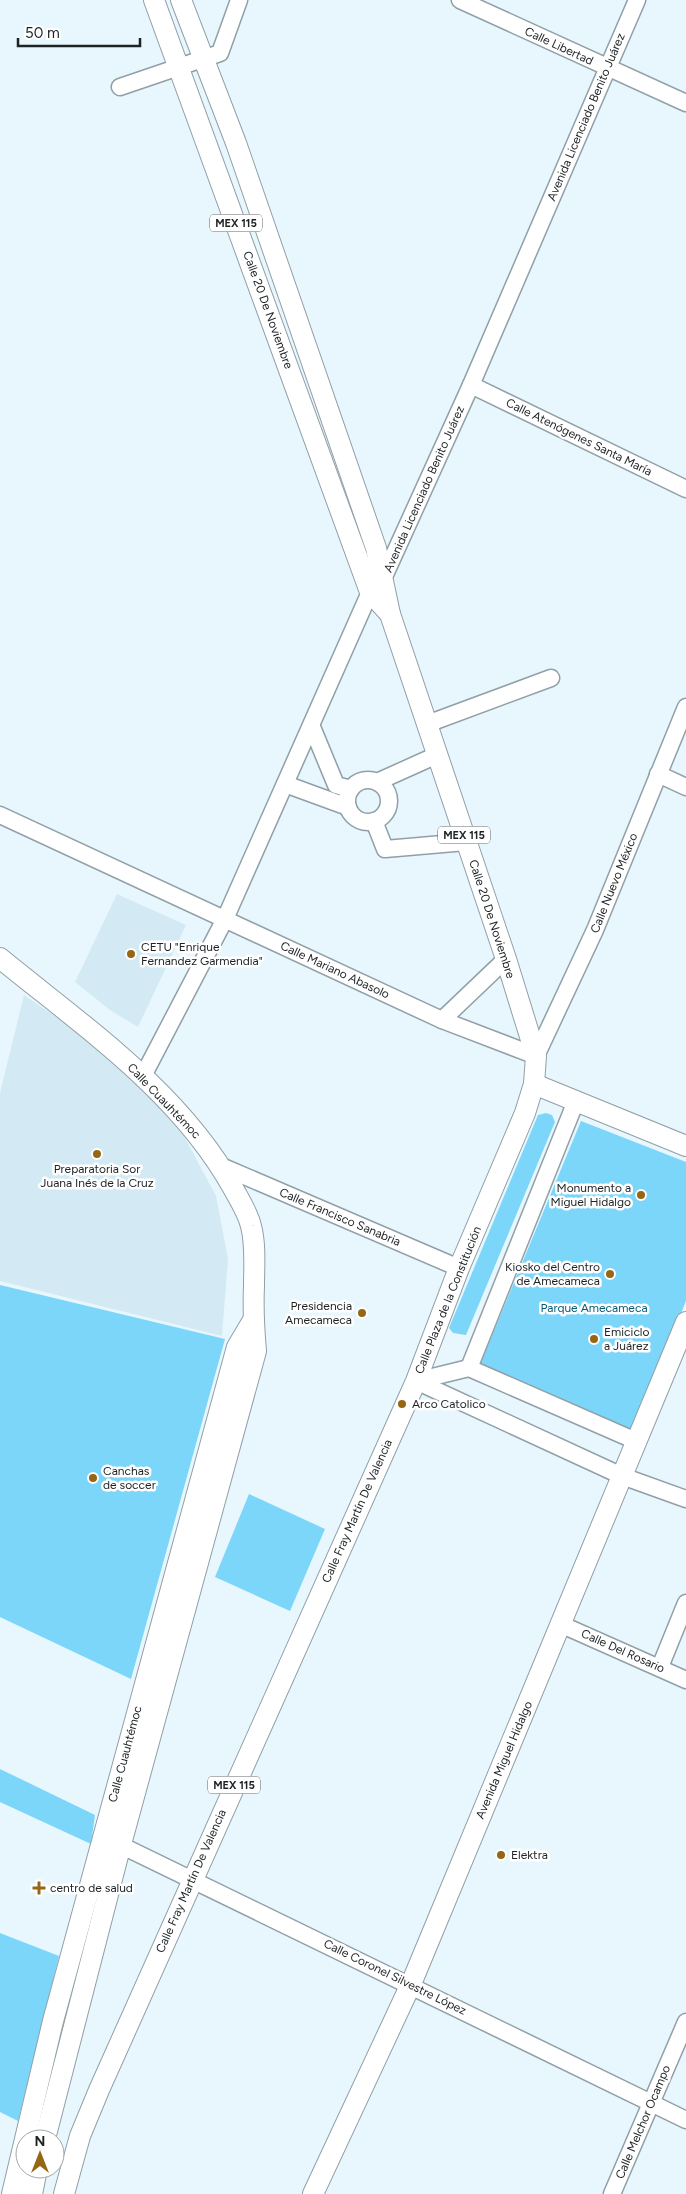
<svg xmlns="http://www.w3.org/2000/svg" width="686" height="2194" font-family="Figtree,sans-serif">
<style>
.built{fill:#d3eaf4}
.green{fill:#7bd6fa}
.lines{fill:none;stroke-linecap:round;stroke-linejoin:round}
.minor-casing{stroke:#919fa6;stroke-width:19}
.major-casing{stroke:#919fa6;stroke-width:22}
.minor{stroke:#fff;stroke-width:16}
.major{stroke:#fff;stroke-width:20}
.poi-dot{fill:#956715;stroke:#fff;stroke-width:2}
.labels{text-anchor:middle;stroke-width:5;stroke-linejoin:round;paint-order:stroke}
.shield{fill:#fff;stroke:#616466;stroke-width:1}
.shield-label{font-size:11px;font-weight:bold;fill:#1d2224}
.street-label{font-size:12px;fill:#1d2224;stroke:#fff}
.poi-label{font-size:12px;fill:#1d2224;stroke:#fff;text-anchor:start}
.park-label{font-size:12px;fill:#065c76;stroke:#fff}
</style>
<rect width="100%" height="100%" fill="#e8f7fe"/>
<!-- built -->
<g class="built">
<polygon points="117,894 186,925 138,1027 110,1010 75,982"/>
<polygon points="24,995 68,1025 132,1078 163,1110 185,1138 216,1196 228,1259 222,1336 0,1281 0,1093"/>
</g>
<!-- green -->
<g class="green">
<polygon points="546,1113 552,1115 555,1122 466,1335 453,1333 449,1328 538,1115"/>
<polygon points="581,1121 686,1162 686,1301 632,1433 479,1367"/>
<polygon points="0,1285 225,1339 131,1679 0,1617"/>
<polygon points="249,1494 325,1529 290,1611 215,1577"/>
<polygon points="0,1769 95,1815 91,1844 0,1802"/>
<polygon points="0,1933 59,1956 18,2121 0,2112"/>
</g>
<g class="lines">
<defs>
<g id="minor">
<polyline points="460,0 686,103"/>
<polyline points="120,87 220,53 239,0"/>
<polyline points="471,385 686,489"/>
<polyline points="427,724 551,678"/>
<polyline points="312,727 336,785 351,789"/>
<polyline points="658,774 686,787"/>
<circle cx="368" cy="801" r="21"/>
<polyline points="377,782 437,755"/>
<polyline points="285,784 348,807"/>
<polyline points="0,815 442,1020 536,1056 595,930 686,707"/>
<polyline points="374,821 385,849 466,842"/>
<polyline points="442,1020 506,959"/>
<polyline points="143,1076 225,919 370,592 383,579 471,385 637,0"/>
<polyline points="221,1166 459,1268"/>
<polyline points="469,1368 576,1101"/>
<polyline points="416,1381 622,1476 686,1499"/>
<polyline points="416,1381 469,1368 636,1441"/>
<polyline points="560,1624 686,1680"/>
<polyline points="660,1667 686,1603"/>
<polyline points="110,1840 686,2120"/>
<polyline points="612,2194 686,2022"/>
</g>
<g id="major">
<polyline points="154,0 370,592 390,614"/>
<path d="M0,958C83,1026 180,1092 233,1188C239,1199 248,1213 251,1226C256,1245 254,1267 254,1286C253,1308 254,1329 256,1351L121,1844L45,2139"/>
<polyline points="534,1084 686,1146"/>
<polyline points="12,2194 53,2021 237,1347 253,1320"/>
<polyline points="32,2194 37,2169"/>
<polyline points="64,2194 80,2136 99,2090 416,1381 459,1268 525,1113 534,1084 536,1056 506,959 390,614 376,548 236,143 181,0"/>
<polyline points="313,2194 411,1984 686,1322"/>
</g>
</defs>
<!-- minor casing -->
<use href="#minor" class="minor-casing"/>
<!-- major casing -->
<use href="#major" class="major-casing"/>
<!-- minor -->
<use href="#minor" class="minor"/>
<!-- major -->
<use href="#major" class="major"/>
</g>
<!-- markers -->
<g class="poi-dot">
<circle cx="131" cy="954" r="5"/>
<circle cx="97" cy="1154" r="5"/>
<circle cx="641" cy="1195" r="5"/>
<circle cx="610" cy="1274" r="5"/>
<circle cx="362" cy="1313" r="5"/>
<circle cx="594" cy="1339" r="5"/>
<circle cx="402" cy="1404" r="5"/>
<circle cx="93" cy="1478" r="5"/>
<circle cx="501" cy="1855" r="5"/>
<path d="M36.5 1880.5h5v5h5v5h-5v5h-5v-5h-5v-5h5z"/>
</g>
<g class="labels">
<!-- shield labels -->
<g class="shield">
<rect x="210" y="214.5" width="52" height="17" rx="4"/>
<rect x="438" y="826.5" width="52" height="17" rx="4"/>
<rect x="208" y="1776.5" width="52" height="17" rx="4"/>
</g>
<g class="shield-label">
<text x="236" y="227">MEX 115</text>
<text x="464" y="839">MEX 115</text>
<text x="234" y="1789">MEX 115</text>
</g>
<!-- street labels -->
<g class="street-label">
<text transform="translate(559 46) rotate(25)" y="4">Calle Libertad</text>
<text transform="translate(586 117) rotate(-67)" y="4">Avenida Licenciado Benito Juárez</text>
<text transform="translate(268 310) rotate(70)" y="4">Calle 20 De Noviembre</text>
<text transform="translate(579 437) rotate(26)" y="4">Calle Atenógenes Santa María</text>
<text transform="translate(424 489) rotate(-66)" y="4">Avenida Licenciado Benito Juárez</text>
<text transform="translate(614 883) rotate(-68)" y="4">Calle Nuevo México</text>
<text transform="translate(492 919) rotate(72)" y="4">Calle 20 De Noviembre</text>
<text transform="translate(335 970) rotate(25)" y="4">Calle Mariano Abasolo</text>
<text transform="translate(164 1101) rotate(46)" y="4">Calle Cuauhtémoc</text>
<text transform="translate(340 1217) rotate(23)" y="4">Calle Francisco Sanabria</text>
<text transform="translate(448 1300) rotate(-68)" y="4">Calle Plaza de la Constitución</text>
<text transform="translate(357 1511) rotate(-66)" y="4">Calle Fray Martín De Valencia</text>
<text transform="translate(623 1651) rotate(24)" y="4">Calle Del Rosario</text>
<text transform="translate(125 1754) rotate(-75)" y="4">Calle Cuauhtémoc</text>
<text transform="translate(504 1760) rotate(-67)" y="4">Avenida Miguel Hidalgo</text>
<text transform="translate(191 1881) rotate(-66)" y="4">Calle Fray Martín De Valencia</text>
<text transform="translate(395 1977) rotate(26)" y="4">Calle Coronel Silvestre López</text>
<text transform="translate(643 2122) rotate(-67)" y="4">Calle Melchor Ocampo</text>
</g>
<!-- poi labels -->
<g class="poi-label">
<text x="141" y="951">CETU "Enrique<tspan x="141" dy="14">Fernandez Garmendia"</tspan></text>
<text x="97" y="1173" text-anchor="middle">Preparatoria Sor<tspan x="97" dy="14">Juana Inés de la Cruz</tspan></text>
<text x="631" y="1192" text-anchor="end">Monumento a<tspan x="631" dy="14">Miguel Hidalgo</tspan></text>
<text x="600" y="1271" text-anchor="end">Kiosko del Centro<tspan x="600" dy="14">de Amecameca</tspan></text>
<text x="352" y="1310" text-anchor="end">Presidencia<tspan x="352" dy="14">Amecameca</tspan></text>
<text x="604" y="1336">Emiciclo<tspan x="604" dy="14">a Juárez</tspan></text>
<text x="412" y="1408">Arco Catolico</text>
<text x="103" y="1475">Canchas<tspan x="103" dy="14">de soccer</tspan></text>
<text x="511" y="1859">Elektra</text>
<text x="50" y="1892">centro de salud</text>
</g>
<!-- park labels -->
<g class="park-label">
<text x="594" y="1312">Parque Amecameca</text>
</g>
</g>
<!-- north arrow -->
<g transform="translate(40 2154)"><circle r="24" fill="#ffffff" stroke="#a5a7a7"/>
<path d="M0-4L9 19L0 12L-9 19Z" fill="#956715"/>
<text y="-8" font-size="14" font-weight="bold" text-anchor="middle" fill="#1d2224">N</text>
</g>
<!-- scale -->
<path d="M18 38v8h122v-8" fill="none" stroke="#1d2224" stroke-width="2.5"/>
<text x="25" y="38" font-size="15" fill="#1d2224" stroke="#ffffff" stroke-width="4" paint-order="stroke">50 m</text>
</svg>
